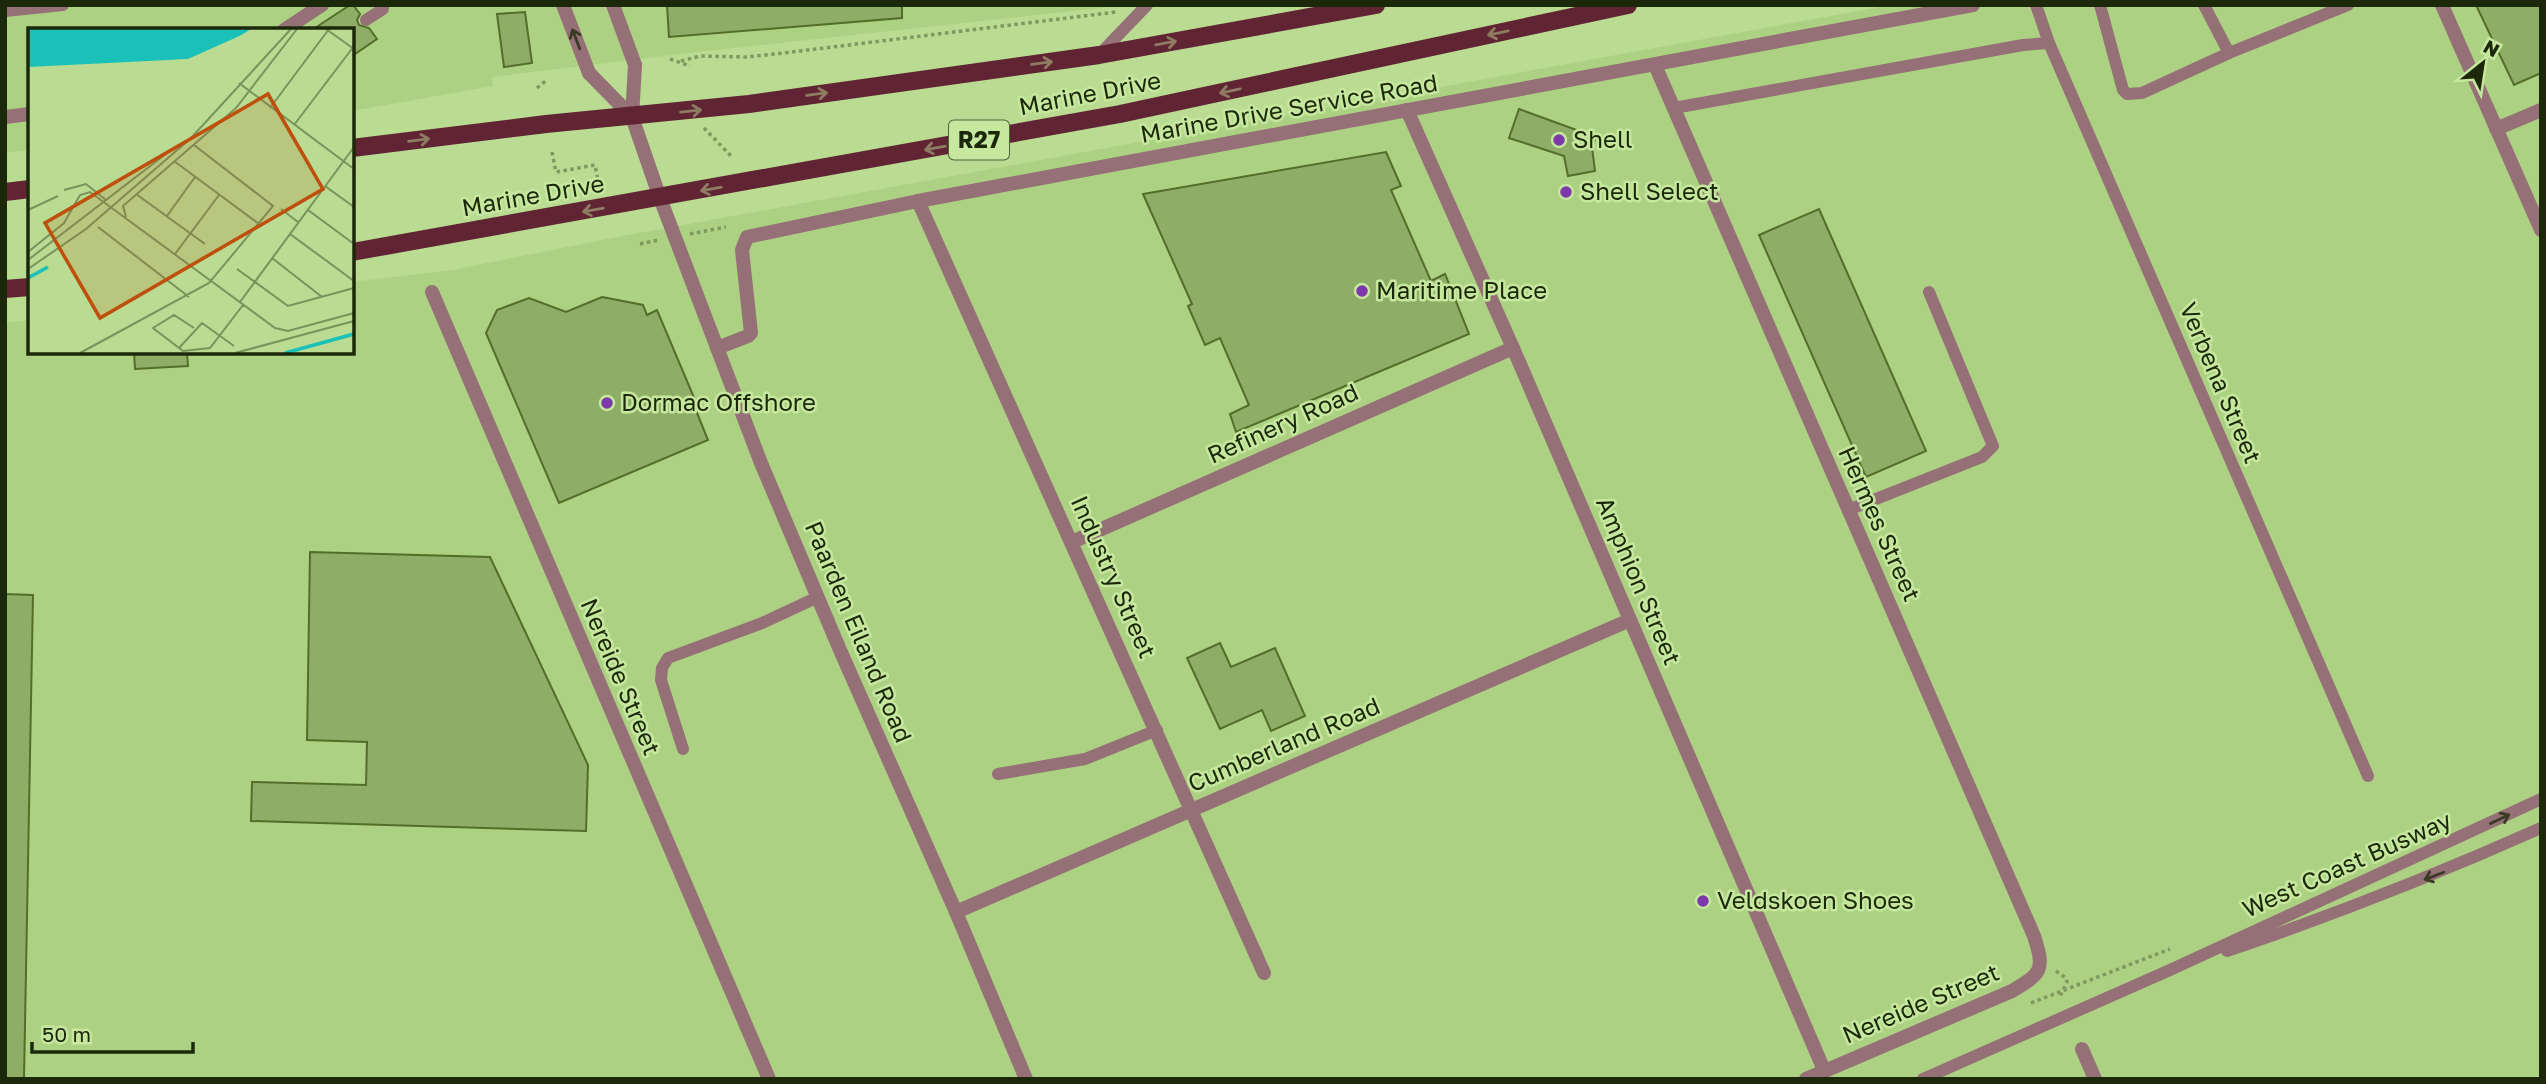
<svg xmlns="http://www.w3.org/2000/svg" width="2546" height="1084" font-family="'Golos Text',sans-serif">
<style>
.built{fill:#add182}
.building{fill:#8ead66;stroke:#526e29;stroke-width:2}
.lines{fill:none;stroke-linecap:round;stroke-linejoin:round}
.path{stroke:#7e985f;stroke-width:3.5;stroke-dasharray:3.5 3.5;stroke-linecap:butt}
.service{stroke:#957177;stroke-width:12}
.minor{stroke:#957177;stroke-width:14}
.tertiary{stroke:#957177;stroke-width:14}
.primary{stroke:#602432;stroke-width:18}
.oneway{stroke:#8e7c63}
.oneway2{stroke:#3a3a25}
.poi-dot{fill:#7d38ac;stroke:#c6e89e;stroke-width:2.5}
.labels{text-anchor:middle;stroke-width:5;stroke-linejoin:round;paint-order:stroke}
.shield{fill:#c6e89e;stroke:#4f6236;stroke-width:2}
.shield-label{font-size:23px;font-weight:bold;fill:#1c280a}
.street-label{font-size:24px;fill:#1c280a;stroke:#c6e89e}
.poi-label{font-size:24px;fill:#1c280a;stroke:#c6e89e;text-anchor:start}
.inset-river{fill:none;stroke:#1bc1b8;stroke-width:3.5}
.inset-road{fill:none;stroke:#7a935c;stroke-width:2}
.view{fill:#bf4f0c;fill-opacity:0.15;stroke:#bf4f0c;stroke-width:3.5}
.inset-edge{fill:none;stroke:#1c280a;stroke-width:3.5}
</style>
<rect width="100%" height="100%" fill="#b9db92"/>
<!-- built -->
<g class="built">
<polygon points="5,5 1127,5 697,52 492,77 493,86 352,111 352,30 30,30 30,150 5,153"/>
<polygon points="1891,5 2541,5 2541,1079 5,1079 5,323 30,320 30,352 352,352 352,282 452,270 612,238"/>
</g>
<!-- building -->
<g class="building">
<polygon points="350,5 353,5 360,14 357,20 359,25 369,28 377,39 352,56 352,30 312,30"/>
<polygon points="667,5 902,5 902,18 669,37"/>
<polygon points="2476,5 2541,5 2541,73 2514,85"/>
<polygon points="525,12 532,63 504,67 497,14"/>
<polygon points="1519,109 1596,137 1592,147 1595,171 1568,176 1564,156 1509,138"/>
<polygon points="1386,152 1401,186 1391,190 1431,281 1445,274 1469,334 1236,432 1230,414 1249,405 1220,338 1205,345 1188,306 1192,304 1143,194"/>
<polygon points="1819,209 1926,451 1866,477 1759,235"/>
<polygon points="602,297 643,305 647,315 657,310 698,407 695,408 708,440 559,503 486,333 497,310 529,298 566,312"/>
<polygon points="134,352 187,352 188,366 135,369"/>
<polygon points="310,552 490,557 588,765 586,831 251,821 252,782 366,785 367,742 307,740"/>
<polygon points="5,594 33,595 24,1079 5,1079"/>
<polygon points="1220,643 1231,667 1275,648 1305,716 1271,731 1262,710 1220,729 1187,658"/>
</g>
<g class="lines">
<!-- path -->
<g class="path">
<polyline points="670,59 690,66"/>
<polyline points="681,61 700,56 746,57 784,53 1116,12"/>
<polyline points="537,88 547,80"/>
<polyline points="704,128 732,157"/>
<polyline points="552,152 556,172 595,165 598,181"/>
<polyline points="690,234 726,227"/>
<polyline points="640,244 658,240"/>
<polyline points="2056,971 2066,978 2067,982 2061,994 2063,998"/>
<polyline points="2031,1003 2170,949"/>
</g>
<!-- service -->
<g class="service">
<polyline points="2036,5 2049,43 2368,776"/>
<polyline points="2100,5 2123,90 2127,94 2142,93 2229,53 2348,5"/>
<polyline points="2204,5 2229,53"/>
<polyline points="5,11 63,5"/>
<polyline points="366,20 383,9 383,5"/>
<polyline points="1099,55 1147,5"/>
<polyline points="1674,108 2023,45 2049,43"/>
<polyline points="1848,510 1982,457 1993,446 1929,292"/>
<polyline points="683,749 661,680 662,668 668,658 762,623 818,597"/>
<polyline points="998,774 1085,759 1157,730"/>
<path d="M2227,951C2334,915 2438,874 2541,828"/>
<polyline points="1923,1079 2170,970 2541,799"/>
</g>
<!-- minor -->
<g class="minor">
<polyline points="563,5 589,73"/>
<polyline points="613,5 635,65"/>
<polyline points="284,30 322,5"/>
<path d="M1655,65L2034,936C2045,970 2042,973 2012,991L1806,1079"/>
<polyline points="1407,110 1513,348 1824,1070"/>
<polyline points="5,117 30,114"/>
<polyline points="2496,129 2541,110"/>
<polyline points="918,201 1264,973"/>
<polyline points="432,292 769,1079"/>
<polyline points="717,348 748,336 751,333 742,250 747,237 918,201 1973,5"/>
<polyline points="1072,542 1513,348"/>
<polyline points="956,912 1630,620"/>
<polyline points="2082,1049 2095,1079"/>
</g>
<!-- tertiary -->
<g class="tertiary">
<polyline points="2442,5 2541,230"/>
<polyline points="589,73 632,117 660,198 761,463 840,650 956,912 1026,1079"/>
<polyline points="632,117 635,65"/>
</g>
<!-- primary -->
<g class="primary">
<polyline points="352,148 546,124 749,104 1099,55 1376,5"/>
<polyline points="5,192 30,189"/>
<polyline points="352,252 1120,114 1628,5"/>
<polyline points="5,289 30,287"/>
</g>
</g>
<!-- one-way arrows -->
<defs><path id="oneway-shaft" d="M-6 0H5M1.5-3L5.5 0L1.5 3" fill="none" stroke-width="1.6" stroke-linecap="round" stroke-linejoin="round" transform="scale(1.75)"/></defs>
<g class="oneway">
<use href="#oneway-shaft" transform="translate(1498 33) rotate(168)"/>
<use href="#oneway-shaft" transform="translate(1166 43) rotate(-10)"/>
<use href="#oneway-shaft" transform="translate(1042 63) rotate(-8)"/>
<use href="#oneway-shaft" transform="translate(1230 91) rotate(168)"/>
<use href="#oneway-shaft" transform="translate(817 94) rotate(-8)"/>
<use href="#oneway-shaft" transform="translate(691 111) rotate(-6)"/>
<use href="#oneway-shaft" transform="translate(419 140) rotate(-7)"/>
<use href="#oneway-shaft" transform="translate(935 148) rotate(170)"/>
<use href="#oneway-shaft" transform="translate(711 189) rotate(170)"/>
<use href="#oneway-shaft" transform="translate(593 210) rotate(170)"/>
</g>
<g class="oneway2">
<use href="#oneway-shaft" transform="translate(576 39) rotate(-111)"/>
<use href="#oneway-shaft" transform="translate(2500 819) rotate(-25)"/>
<use href="#oneway-shaft" transform="translate(2434 876) rotate(159)"/>
</g>
<!-- markers -->
<g class="poi-dot">
<circle cx="1559" cy="140" r="7"/>
<circle cx="1566" cy="192" r="7"/>
<circle cx="1362" cy="291" r="7"/>
<circle cx="607" cy="403" r="7"/>
<circle cx="1703" cy="901" r="7"/>
</g>
<g class="labels">
<!-- shield labels -->
<rect class="shield" x="949" y="120.5" width="60" height="39" rx="5"/>
<g class="shield-label">
<text x="979" y="148">R27</text>
</g>
<!-- street labels -->
<g class="street-label">
<text transform="translate(1090 94) rotate(-11)" y="8">Marine Drive</text>
<text transform="translate(1289 109) rotate(-10)" y="8">Marine Drive Service Road</text>
<text transform="translate(533 196) rotate(-10)" y="8">Marine Drive</text>
<text transform="translate(2220 383) rotate(67)" y="8">Verbena Street</text>
<text transform="translate(1283 424) rotate(-24)" y="8">Refinery Road</text>
<text transform="translate(1879 524) rotate(66)" y="8">Hermes Street</text>
<text transform="translate(1113 577) rotate(66)" y="8">Industry Street</text>
<text transform="translate(1638 581) rotate(67)" y="8">Amphion Street</text>
<text transform="translate(858 632) rotate(67)" y="8">Paarden Eiland Road</text>
<text transform="translate(620 677) rotate(67)" y="8">Nereide Street</text>
<text transform="translate(1284 745) rotate(-23)" y="8">Cumberland Road</text>
<text transform="translate(2347 865) rotate(-24)" y="8">West Coast Busway</text>
<text transform="translate(1921 1004) rotate(-23)" y="8">Nereide Street</text>
</g>
<!-- poi labels -->
<g class="poi-label">
<text x="1573" y="148">Shell</text>
<text x="1580" y="200">Shell Select</text>
<text x="1376" y="299">Maritime Place</text>
<text x="621" y="411">Dormac Offshore</text>
<text x="1717" y="909">Veldskoen Shoes</text>
</g>
</g>
<!-- overview -->
<g transform="translate(28 28)">
<rect width="326" height="326" fill="#b9db92"/>
<path d="M0,1H223L191,21L160,31L0,39Z" fill="#1bc1b8"/>
<path d="M227,1L205,17L161,34L0,42L160,31Z" fill="#b9db92"/>
<path class="inset-river" d="M0,250L20,239M257,325L326,306"/>
<path class="inset-road" d="M298,1L326,21M211,55L326,141M242,80L301,1M266,97L326,18M146,133L231,196M297,158L326,179M36,162L58,156L78,172M108,166L177,216M253,181L270,194M0,182L30,168M280,182L326,216M139,188L167,149M98,189L95,178L208,80L269,1M70,199L161,269M262,206L326,253M0,224L36,195L52,167L62,164L247,300L260,303L326,285M147,226L191,167M244,230L294,269M0,232L143,122M0,241L58,201L163,110L263,1M209,241L260,278L326,260M212,274L326,119M166,300L146,287L125,300L155,323L182,320L215,277M151,320L174,295L206,318M52,325L181,255L245,178L166,117M207,325L326,293"/>
<path class="view" d="M240,66L295,161L72,290L17,195Z"/>
<rect width="326" height="326" class="inset-edge"/>
</g>
<!-- border -->
<rect width="2546" height="1084" fill="none" stroke="#1c280a" stroke-width="14"/>
<!-- north arrow -->
<g transform="translate(2483 63) rotate(30)" stroke="#c6e89e" stroke-width="5" paint-order="stroke">
<path d="M0-5L12 26L0 18L-12 26Z" fill="#1c280a"/>
<text y="-10" font-size="19" font-weight="bold" text-anchor="middle" fill="#1c280a">N</text>
</g>
<!-- scale -->
<path d="M32 1042v10h161v-10" fill="none" stroke="#1c280a" stroke-width="3.5"/>
<text x="42" y="1042" font-size="21" fill="#1c280a" stroke="#c6e89e" stroke-width="5" paint-order="stroke">50 m</text>
</svg>
